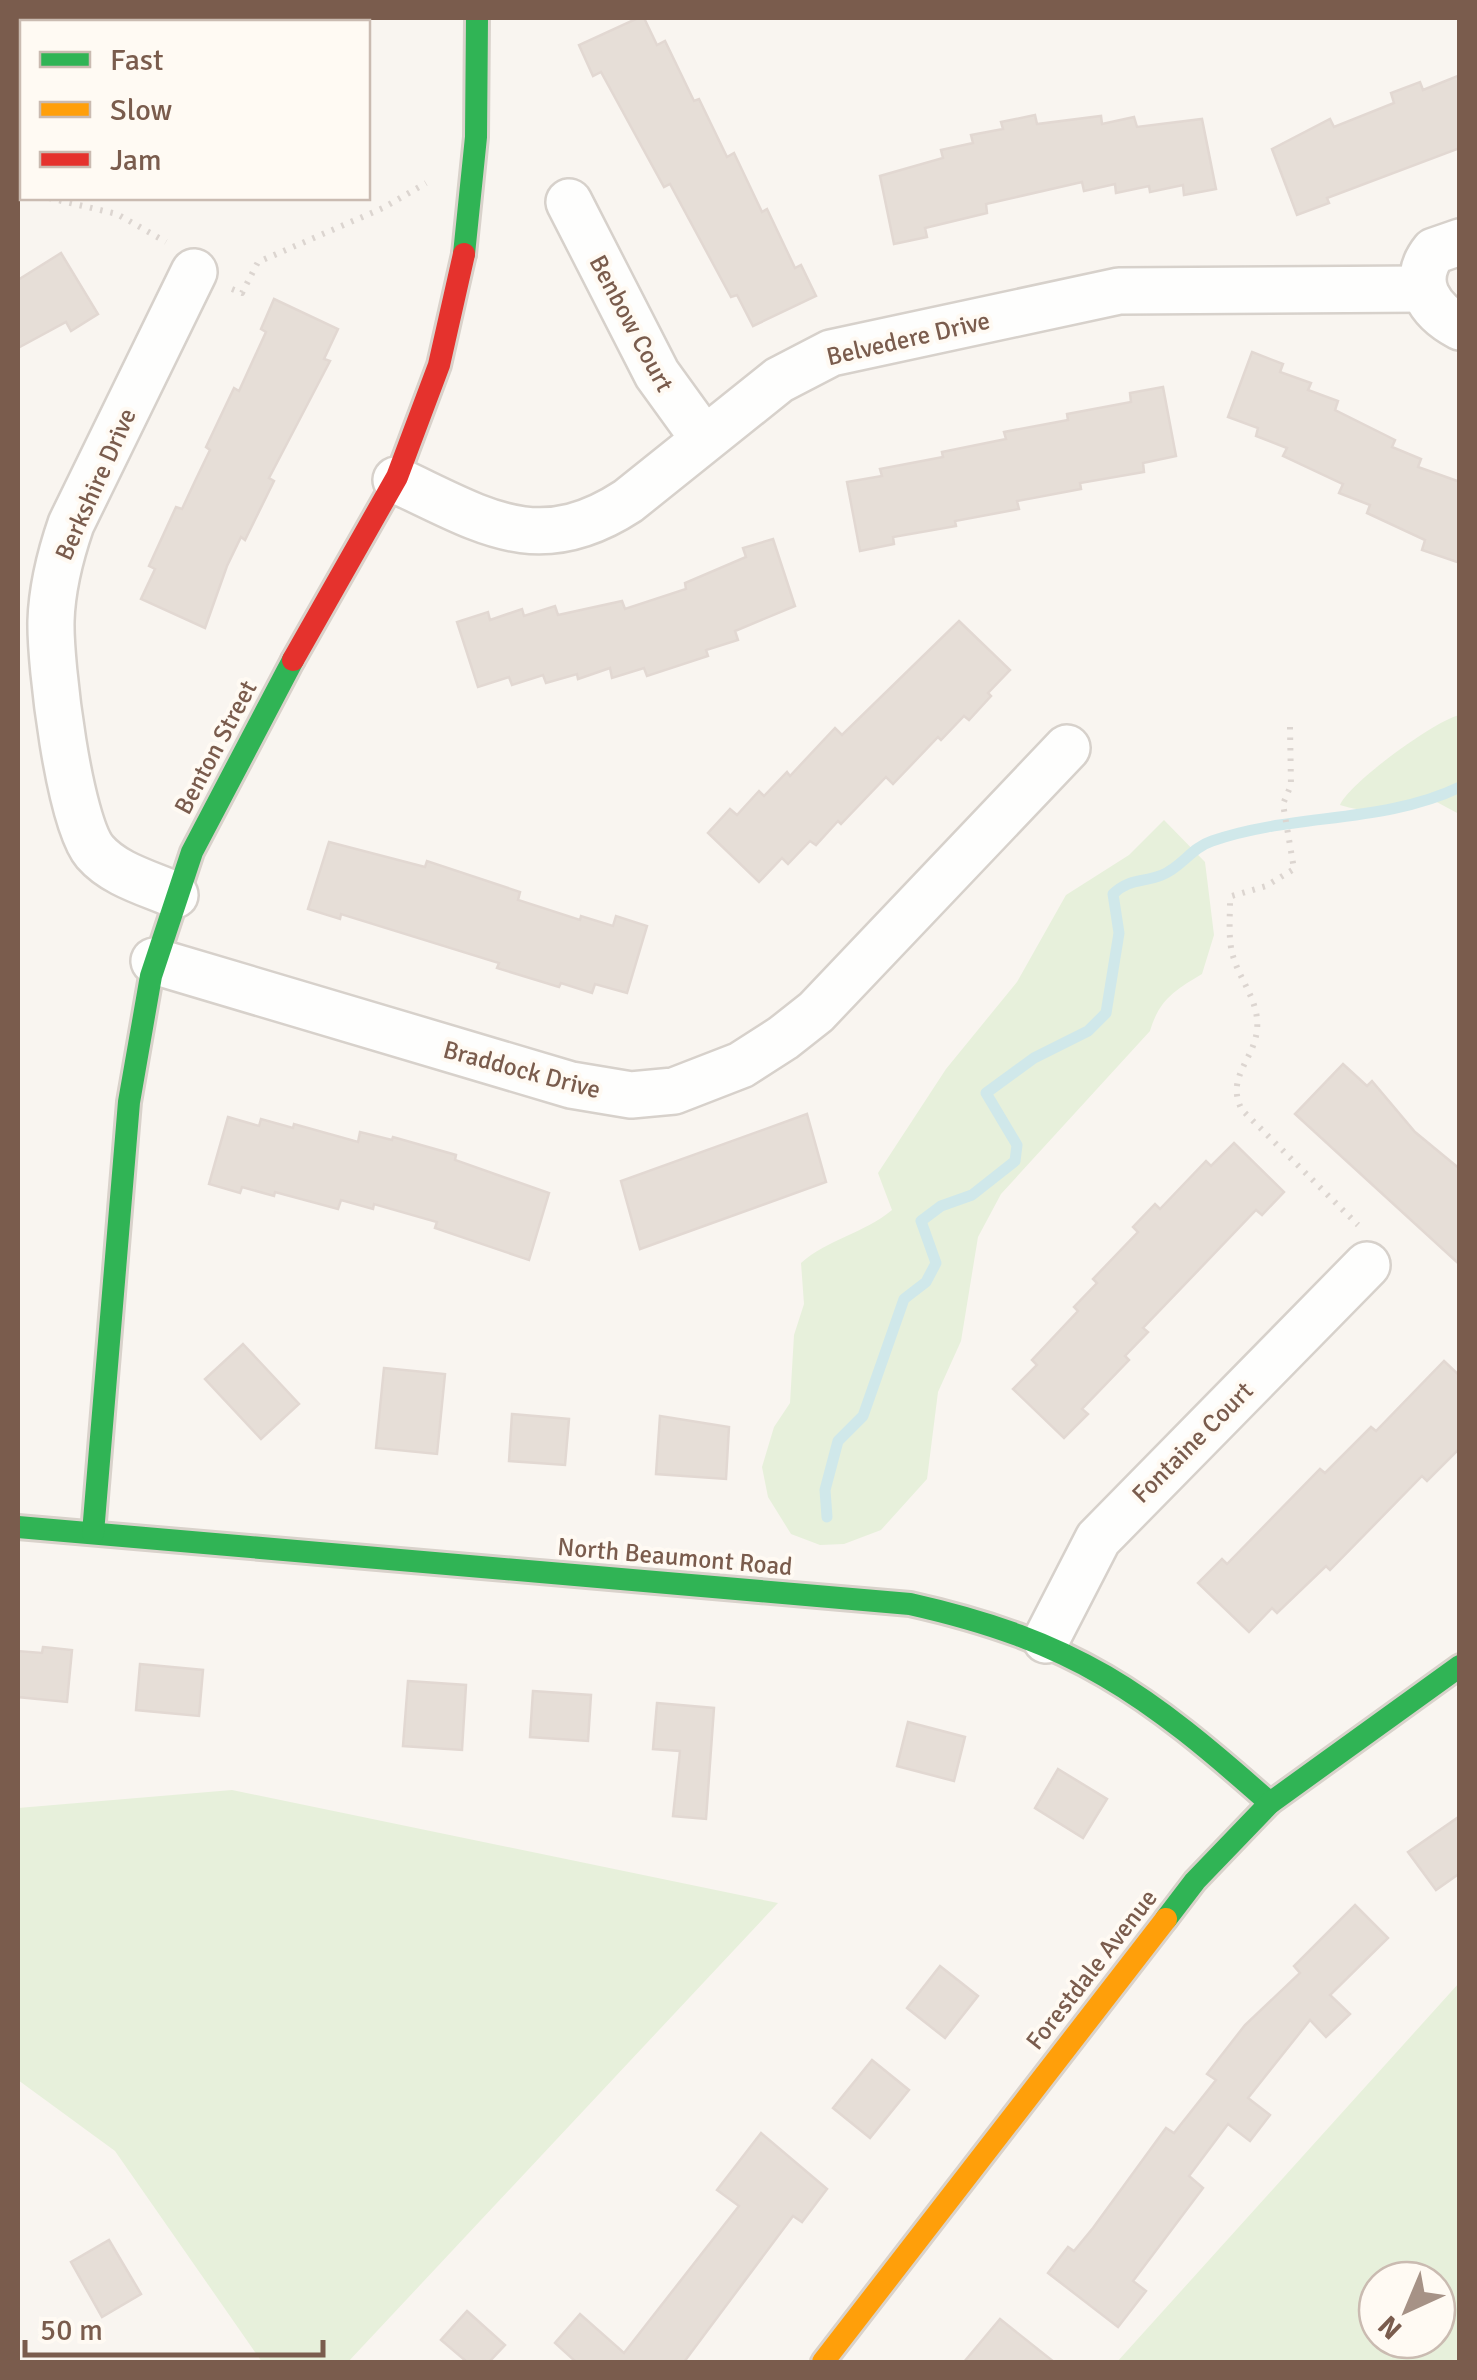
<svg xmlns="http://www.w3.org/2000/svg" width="1477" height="2380" font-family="Signika,sans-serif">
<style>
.green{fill:#e7f0db;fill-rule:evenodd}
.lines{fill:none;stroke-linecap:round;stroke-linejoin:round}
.stream{stroke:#d0e8ea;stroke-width:11}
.building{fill:#e6ded7;stroke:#e2d8d2;stroke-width:2.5}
.street-casing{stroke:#d7d1cb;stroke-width:50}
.fast-casing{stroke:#d9d2cb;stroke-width:28}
.slow-casing{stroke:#d9d2cb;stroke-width:28}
.jam-casing{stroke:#d9d2cb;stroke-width:28}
.path{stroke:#dcd5d0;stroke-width:6;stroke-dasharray:2.5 8;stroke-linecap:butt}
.street{stroke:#fefefd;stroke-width:45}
.fast{stroke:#30b455;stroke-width:22}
.slow{stroke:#ff9f0a;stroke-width:22}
.jam{stroke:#e5322d;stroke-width:22}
.labels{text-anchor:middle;stroke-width:8;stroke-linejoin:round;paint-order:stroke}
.street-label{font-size:25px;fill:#7a5c4d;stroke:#fffaf3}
</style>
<rect width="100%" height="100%" fill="#f9f5f0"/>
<!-- green -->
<g class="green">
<path d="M1459,715V814L1433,800C1402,810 1371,815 1340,805C1350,782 1435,721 1459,715Z"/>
<path d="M1164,820L1205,862L1214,935L1202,974C1175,990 1159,1000 1150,1031L1001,1194L978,1237L961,1341L938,1392L927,1479L881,1530L844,1544L820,1545L791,1534L768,1497L762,1467L774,1427L790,1403L794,1335L804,1304L801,1263C828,1239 863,1234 892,1210L878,1173L946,1069L1017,982L1066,895L1129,855Z"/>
<polygon points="232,1790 778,1903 348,2362 262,2362 115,2151 18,2080 18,1808"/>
<path d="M1459,1983V2362H1117ZM1437,2280V2340H1377V2280Z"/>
</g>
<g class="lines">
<!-- stream -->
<path class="stream" d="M827,1517L825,1490L838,1441L863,1416L904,1299L926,1282L936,1263L921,1221L941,1206L972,1195L1015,1161L1017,1145L986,1093L1034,1058L1088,1031L1106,1013L1119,933L1113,894C1130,878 1142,883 1162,875C1182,867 1191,848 1212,841C1292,813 1383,824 1460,787"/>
</g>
<!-- building -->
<g class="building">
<polygon points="638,18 644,18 657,45 665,41 694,101 699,99 727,157 734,153 762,212 767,209 795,268 801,265 816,296 753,326 737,295 731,297 670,184 664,187 601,72 593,76 579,45"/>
<polygon points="1460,75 1460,148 1327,198 1329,203 1297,215 1272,149 1330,119 1334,127 1394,103 1391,93 1420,82 1423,90"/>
<polygon points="1035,115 1037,124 1101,116 1102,124 1134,117 1137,127 1202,119 1216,189 1184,195 1183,185 1150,192 1149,186 1116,193 1115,184 1084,191 1082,182 986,204 987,213 925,228 927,237 894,244 880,176 943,158 941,150 973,143 971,135 1003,129 1001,122"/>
<polygon points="61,253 98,314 71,331 66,322 18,348 18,280"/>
<polygon points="274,299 338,329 324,359 330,361 269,478 274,481 245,540 241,537 227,566 205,628 141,599 155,569 149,566 176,507 182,509 196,479 210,450 206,447 234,388 239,391 266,332 261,329"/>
<polygon points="1252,352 1283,364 1280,372 1311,383 1308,390 1338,401 1335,410 1395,440 1392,447 1421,459 1418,467 1460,482 1460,563 1422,550 1425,540 1367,513 1370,505 1339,493 1343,484 1283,456 1287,448 1256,436 1258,428 1228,417"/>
<polygon points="1163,387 1176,456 1143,463 1144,472 1080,483 1081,489 1017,501 1019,509 955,521 956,526 893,537 894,544 860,551 847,482 882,476 880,469 943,457 942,452 1006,439 1004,432 1068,420 1067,414 1131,402 1130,393"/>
<polygon points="773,539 795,606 735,631 738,640 706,650 708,656 647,676 644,668 612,678 610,668 578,679 577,674 546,683 543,675 512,685 509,677 478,687 457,622 488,612 490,620 522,609 524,616 555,606 558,615 622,601 625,609 686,589 685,583 746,557 743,548"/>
<polygon points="959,621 1010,670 988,693 991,696 969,720 964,716 941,740 938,737 893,784 886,777 841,824 838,821 816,845 810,841 788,864 782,858 759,882 708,833 730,809 737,815 759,791 764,796 787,772 790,776 835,728 842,735"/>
<polygon points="329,842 425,867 427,861 520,892 518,900 580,920 581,916 613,926 616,916 647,926 627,993 595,984 592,993 561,983 559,987 497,968 499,963 341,914 340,919 308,909"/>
<polygon points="1343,1064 1367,1086 1372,1081 1415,1132 1460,1169 1460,1265 1295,1114"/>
<polygon points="807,1114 826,1182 640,1249 621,1181"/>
<polygon points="228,1117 259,1126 261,1119 293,1128 294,1124 358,1142 360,1132 392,1140 393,1137 456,1155 455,1160 549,1193 529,1260 435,1228 437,1222 374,1204 373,1209 341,1200 338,1209 275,1192 274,1196 242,1187 240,1193 209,1184"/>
<polygon points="1234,1143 1284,1192 1262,1215 1256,1210 1143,1328 1148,1332 1125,1356 1129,1360 1082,1409 1088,1414 1064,1438 1013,1389 1037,1365 1032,1360 1078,1311 1074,1307 1097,1283 1093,1279 1138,1232 1133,1227 1155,1204 1160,1209 1206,1161 1211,1166"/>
<polygon points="243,1344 299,1404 261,1439 205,1379"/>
<polygon points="1444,1361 1460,1376 1460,1448 1427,1481 1422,1476 1330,1570 1326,1566 1277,1613 1272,1608 1249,1632 1198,1583 1222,1559 1227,1564 1320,1469 1325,1473 1371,1427 1376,1431"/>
<polygon points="384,1368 445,1374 437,1454 376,1448"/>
<polygon points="512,1414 569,1419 565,1465 509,1461"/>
<polygon points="660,1416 729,1427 726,1479 656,1474"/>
<polygon points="43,1647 72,1650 67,1702 18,1697 18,1651 42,1653"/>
<polygon points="140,1664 203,1670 199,1716 136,1710"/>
<polygon points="408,1681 466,1685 462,1750 403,1746"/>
<polygon points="533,1691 591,1695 588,1741 530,1737"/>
<polygon points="657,1703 714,1708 706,1819 673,1816 680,1751 653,1749"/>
<polygon points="908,1722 965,1737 954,1781 897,1766"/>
<polygon points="1058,1769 1107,1799 1083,1838 1035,1808"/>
<polygon points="1460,1816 1460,1873 1436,1890 1408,1852"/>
<polygon points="1355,1905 1388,1938 1330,1995 1350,2014 1326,2037 1310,2020 1248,2098 1270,2115 1250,2141 1228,2124 1189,2176 1203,2188 1133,2281 1146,2291 1118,2327 1048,2273 1068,2247 1074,2251 1093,2228 1166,2128 1174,2133 1216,2080 1207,2074 1217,2061 1245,2025 1300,1973 1294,1966"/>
<polygon points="940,1966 978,1996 945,2038 907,2008"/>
<polygon points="872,2060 909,2090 870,2138 833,2108"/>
<polygon points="761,2133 827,2189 802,2222 793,2216 684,2362 576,2362 555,2343 580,2314 624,2353 739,2206 717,2190"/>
<polygon points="109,2240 141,2294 102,2317 71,2262"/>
<polygon points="467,2311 505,2345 489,2362 467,2362 441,2340"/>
<polygon points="1000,2319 1054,2362 964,2362"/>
</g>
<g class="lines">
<defs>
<g id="street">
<polyline points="569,202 657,374 704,439"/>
<path d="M1460,242L1434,251C1409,282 1430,311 1460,327"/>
<path d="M396,480C482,520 538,560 628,501L779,380L831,353L1119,291L1423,289"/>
<path d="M175,895C148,883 115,875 95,852C69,822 50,664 51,621C52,587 60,556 71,524L194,272"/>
<polyline points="154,961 571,1085 631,1095 674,1091 741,1065 783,1038 816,1012 1067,748"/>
<polyline points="1046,1640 1098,1539 1367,1265"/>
</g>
<g id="fast">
<polyline points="464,254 476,137 477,18"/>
<path d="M18,1527L910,1604C1075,1641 1146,1693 1270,1803"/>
<polyline points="93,1533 129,1102 151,976 192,852 293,660"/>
<polyline points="1166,1919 1195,1881 1270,1803 1460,1666"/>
</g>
<polyline id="slow" points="823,2362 1166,1919"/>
<polyline id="jam" points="293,660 397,477 439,365 464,254"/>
</defs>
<!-- street casing -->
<use href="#street" class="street-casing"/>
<!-- fast casing -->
<use href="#fast" class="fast-casing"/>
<!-- slow casing -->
<use href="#slow" class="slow-casing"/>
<!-- jam casing -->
<use href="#jam" class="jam-casing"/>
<!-- path -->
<g class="path">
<polyline points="36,22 37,18"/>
<polyline points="18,95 22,83"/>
<polyline points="18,191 22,192"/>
<polyline points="49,198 117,214 166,242"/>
<polyline points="232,289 242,293 258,262 383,208 426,183"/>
<path d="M1290,727L1291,785L1283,804L1294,869L1266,886L1232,896L1230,901C1230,917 1228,941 1233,956C1240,981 1260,1002 1257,1030C1254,1060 1225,1078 1242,1110L1358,1225"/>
</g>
<!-- street -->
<use href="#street" class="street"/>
<!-- fast -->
<use href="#fast" class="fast"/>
<!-- slow -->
<use href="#slow" class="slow"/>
<!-- jam -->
<use href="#jam" class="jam"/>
</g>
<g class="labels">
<!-- street labels -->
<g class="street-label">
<text transform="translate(632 323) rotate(62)" y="9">Benbow Court</text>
<text transform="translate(908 338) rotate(-13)" y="9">Belvedere Drive</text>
<text transform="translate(95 484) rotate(-66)" y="9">Berkshire Drive</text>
<text transform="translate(215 747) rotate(-62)" y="9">Benton Street</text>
<text transform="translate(522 1069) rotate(15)" y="9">Braddock Drive</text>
<text transform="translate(1192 1442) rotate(-45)" y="9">Fontaine Court</text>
<text transform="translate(675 1556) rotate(5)" y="9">North Beaumont Road</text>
<text transform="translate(1091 1969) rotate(-52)" y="9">Forestdale Avenue</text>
</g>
</g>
<!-- border -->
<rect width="1477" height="2380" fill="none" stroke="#7a5c4d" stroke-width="40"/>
<!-- legend -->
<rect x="20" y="20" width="350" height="180" fill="#fffaf3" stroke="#cabbb1" stroke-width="2.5"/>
<rect x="40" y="52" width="50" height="15" fill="#30b455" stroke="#cabbb1" stroke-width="2.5"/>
<text x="110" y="70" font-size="30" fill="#7a5c4d">Fast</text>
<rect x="40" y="102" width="50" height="15" fill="#ff9f0a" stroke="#cabbb1" stroke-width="2.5"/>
<text x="110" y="120" font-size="30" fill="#7a5c4d">Slow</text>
<rect x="40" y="152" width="50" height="15" fill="#e5322d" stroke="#cabbb1" stroke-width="2.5"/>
<text x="110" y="170" font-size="30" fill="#7a5c4d">Jam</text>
<!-- north arrow -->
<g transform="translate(1407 2310) rotate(224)"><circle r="48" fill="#fffaf3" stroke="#cabbb1" stroke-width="2.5"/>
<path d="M0-8L18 38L0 25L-18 38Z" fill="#a69286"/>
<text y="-15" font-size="28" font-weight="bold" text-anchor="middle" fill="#7a5c4d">N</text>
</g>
<!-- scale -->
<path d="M25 2340v15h298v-15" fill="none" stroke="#7a5c4d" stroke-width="5"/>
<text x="40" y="2340" font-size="30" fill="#7a5c4d" stroke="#fffaf3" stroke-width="8" paint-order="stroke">50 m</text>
</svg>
